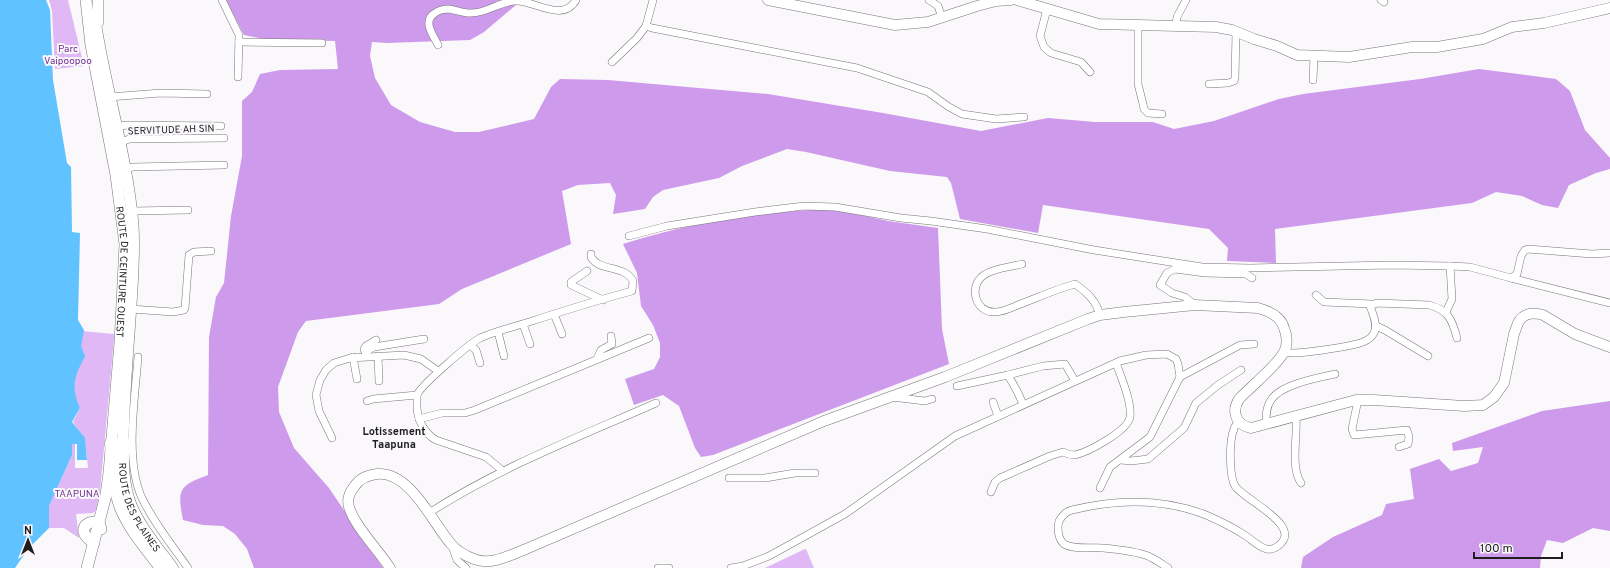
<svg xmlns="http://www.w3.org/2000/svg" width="1610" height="568" font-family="Overpass,sans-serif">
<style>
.green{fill:#dfb8f5}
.forest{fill:#ce9aeb}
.water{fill:#60c3ff}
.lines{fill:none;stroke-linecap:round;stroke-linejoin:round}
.street-casing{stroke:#777578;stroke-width:8}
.secondary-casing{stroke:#777578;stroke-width:11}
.primary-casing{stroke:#777578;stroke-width:12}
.highway-casing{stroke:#777578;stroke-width:13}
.street{stroke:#fff;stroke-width:7}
.secondary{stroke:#fff;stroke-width:10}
.primary{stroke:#fff;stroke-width:11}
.highway{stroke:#fff;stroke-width:12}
.labels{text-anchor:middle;stroke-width:4;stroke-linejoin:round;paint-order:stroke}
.park-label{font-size:10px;fill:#71318f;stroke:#faf8fb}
.street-label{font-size:10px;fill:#1f1e1f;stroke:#faf8fb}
.neighbourhood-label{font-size:11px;font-weight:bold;fill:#1f1e1f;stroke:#faf8fb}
</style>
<rect width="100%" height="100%" fill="#faf8fb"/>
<!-- green -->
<g class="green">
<polygon points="49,0 68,0 84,66 55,69 52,11"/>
<polygon points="82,331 114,334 114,339 100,491 96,510 93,513 76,514 79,538 64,528 49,528 49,506 72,455 72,444 75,444 75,468 88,468 85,440 73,422 80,408 70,389"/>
<polygon points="806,549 814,568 765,568 805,549"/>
</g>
<!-- forest -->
<g class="forest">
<path d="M226,0H522L484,32L470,40L387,43L372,42L370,56L375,78L391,105L420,122L455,132H479L534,119L551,87L560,79L608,80L768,94L883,113L981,131L1048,118L1095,122H1153L1174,129L1214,121L1279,99L1303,94L1420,79L1479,69L1556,79L1570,91L1585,130L1610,158V169L1596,173L1569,185L1558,208L1542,205L1522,196L1496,192L1472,203L1275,229L1276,263L1227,261L1228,248L1209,229L1043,205L1038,233L960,219L951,183L947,177L890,171L806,152L787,149L742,166L719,178L663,190L653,197L645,209L613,214L616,195L610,183L578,185L562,191L571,244L462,289L439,304L306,321L298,332L278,387L279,412L294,448L329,488L383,568H254L247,549L235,534L223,526L203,525L183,520C177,489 179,486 208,475L209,337L216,297L224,283L231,216L242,156V101L252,92L260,74L280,70L338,69L335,41L264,39L244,35Z"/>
<path d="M834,209L888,221L938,228L942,329L949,364L713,455L701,457L695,448L679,406L663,395L634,405L625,379L654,369L660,357V343L653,325L641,306L637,273L623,244C691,222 763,211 834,209Z"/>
<polygon points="1610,401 1610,531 1593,528 1563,543 1547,540 1541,556 1540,568 1301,568 1303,557 1333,537 1382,515 1386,504 1414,499 1410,469 1439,459 1451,471 1478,463 1483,447 1453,451 1452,443 1542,411"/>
</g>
<!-- water -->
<path class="water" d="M0,0H46L50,10L53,80L67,163L71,167L72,232L80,233L78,320L84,330L81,346L85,356C75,376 70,386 80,408L72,422L85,438L87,460H77V444H72V455L49,506V528L28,549L15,568H0Z"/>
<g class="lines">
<defs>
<g id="street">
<polyline points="222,0 239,35 238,77"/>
<polyline points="653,0 646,26 652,28 857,68 928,92 949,107 962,114 996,119 1024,117"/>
<polyline points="929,0 938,6 942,18"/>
<polyline points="1381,0 1384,2"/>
<polyline points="1047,9 1040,36 1044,47 1051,53 1081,62 1090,72"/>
<polyline points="1138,25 1138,84 1143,104 1144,109 1148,113 1162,114"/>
<polyline points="1176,25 1177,17 1186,0"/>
<polyline points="239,42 322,43"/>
<path d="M438,45C433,35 422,21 435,13C439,10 444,9 449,9C456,10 463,13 470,13C487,14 501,0 517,1C535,1 563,23 576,0"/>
<polyline points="612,62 637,38 646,26"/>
<polyline points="1313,80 1314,57"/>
<polyline points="1209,84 1228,83 1234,81 1235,78 1236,32"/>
<polyline points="109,97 161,93 207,94"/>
<polyline points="116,127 126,125 221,126"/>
<polyline points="119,143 129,139 224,138"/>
<polyline points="124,169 133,167 224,165"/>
<polyline points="131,211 188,210"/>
<polyline points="629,236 667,226 755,212 804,206 835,207 901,218 931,221 987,229 1094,250 1202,267 1250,268 1392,265 1450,266"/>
<path d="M1022,264C1011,267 994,268 984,275C968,286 975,313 995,312C1003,312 1011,308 1018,305C1037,298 1056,289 1075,284C1088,293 1096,301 1100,315"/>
<polyline points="587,271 571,282 571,285 603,300"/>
<polyline points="1511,278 1610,303"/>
<polyline points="1316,295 1324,302 1372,304"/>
<polyline points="1195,305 1185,297 1172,293 1160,285 1167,273 1175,269 1205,273 1246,274 1252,278"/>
<polyline points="131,309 173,312 184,310 185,308 189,255 194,252 211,251"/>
<polyline points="1446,312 1452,299 1450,266 1470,267 1511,278 1517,274 1521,256 1525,250 1528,249 1592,254 1610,253"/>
<polyline points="554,314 562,334"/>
<polyline points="523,324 530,344"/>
<polyline points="1376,326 1385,330 1428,356"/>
<polyline points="498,332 504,356"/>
<polyline points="470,345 476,350 480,363"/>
<polyline points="365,352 364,349 366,346 376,340"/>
<path d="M1284,352C1294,356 1352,346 1363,342C1368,340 1372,337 1374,333C1378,325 1373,314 1370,306L1377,303L1429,305C1448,310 1452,319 1457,338"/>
<polyline points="366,353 370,349 374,347 424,339"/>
<polyline points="378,356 379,381"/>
<path d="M138,357C135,398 125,458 141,496C153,522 172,545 188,568"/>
<polyline points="353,357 357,379"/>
<polyline points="597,359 601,350 612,344 611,336"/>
<polyline points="1008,375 1043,366 1065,364 1075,381"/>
<polyline points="1180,377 1240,345 1254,344"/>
<polyline points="957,386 1008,375 1017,391 1023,404"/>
<polyline points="892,397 925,401 932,399"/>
<polyline points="1358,400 1352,429 1354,435 1407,430 1409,437 1408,444 1399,447"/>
<polyline points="367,401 373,399 417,395"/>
<polyline points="993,402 998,416"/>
<path d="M1296,416C1298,434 1290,468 1301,483"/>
<polyline points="419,419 442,413 465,413 475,410 649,338"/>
<path d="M1266,424C1266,416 1266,407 1271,400C1281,384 1318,378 1335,374"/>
<polyline points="332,438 319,411 316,395 320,380 326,370 334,363 350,358 404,355 421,359 438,371"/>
<polyline points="1121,460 1131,461 1148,459 1184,428 1196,403 1218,385 1241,370"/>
<path d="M503,471L486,457L436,440C425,434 418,421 417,408C417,404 417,399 417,395C420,386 470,343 480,338C496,331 513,327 529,322C563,311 598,300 632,291L633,281C624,264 599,272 591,257V254"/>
<polyline points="729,478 765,478 795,473 815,473"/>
<path d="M991,492L995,482L1000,478L1050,456L1063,452C1067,454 1071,455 1075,455C1088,452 1128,431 1130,417C1132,402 1121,377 1116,363"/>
<path d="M429,513C500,467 579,437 656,403"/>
<polyline points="452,546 457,560 466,568"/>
<polyline points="658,568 669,568"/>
<polyline points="731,568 743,566 769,556 845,514 955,436 1120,361 1146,355 1167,354 1176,359 1178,364 1180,377 1150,437 1110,467 1100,488"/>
<path d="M1168,568C1162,564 1155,559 1148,556C1138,552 1114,549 1103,548C1092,547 1074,550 1064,544C1058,539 1057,528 1059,521C1062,516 1066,511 1072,510C1117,499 1163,498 1206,515C1220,521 1234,528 1246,536C1252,540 1260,548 1267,549C1270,550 1275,548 1278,546C1305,526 1244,500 1235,486C1229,475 1229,441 1234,429C1234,427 1237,424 1238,422"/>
</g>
<g id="secondary">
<polyline points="768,0 895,25 928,22 977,6 996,1 1011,0"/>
<polyline points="1017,0 1099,24 1216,27 1232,30 1254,39 1277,46 1297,55 1349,57 1412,47 1437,47 1483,39 1512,27 1544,23 1610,8"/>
<path d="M390,568C379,551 354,525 349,507C347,500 349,493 354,487C359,479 367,475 377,474C410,471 432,522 451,544C456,550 466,556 474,559C491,566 510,555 526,549L824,421L945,377L1088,319L1100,315L1124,312L1195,305L1258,308C1269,311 1281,316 1284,328C1287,335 1288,345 1284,352C1277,366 1250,387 1239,399C1231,412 1236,425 1251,428L1356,400H1374L1464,406L1483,405L1494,397L1504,383L1514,334L1518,323C1523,313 1533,312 1543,315L1575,334L1610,347"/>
</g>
<g id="primary">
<path id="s1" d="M86,0L91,45L116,175L125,244L120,343L109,473L106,495L87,568"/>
<polyline points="98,0 98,22"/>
<path d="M94,14C104,85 127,154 133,225C135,256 132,288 130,319C127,359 124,399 123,440"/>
<path d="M94,543C91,541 88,539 86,536C79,527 90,519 99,523L101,529"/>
</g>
<g id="highway">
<path id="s2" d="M123,440C123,460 122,481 129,501C136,523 158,549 172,568"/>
<path d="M111,443C113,465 113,488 121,508C130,530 147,549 161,568"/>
</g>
</defs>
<!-- street casing -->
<use href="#street" class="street-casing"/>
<!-- secondary casing -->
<use href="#secondary" class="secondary-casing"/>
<!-- primary casing -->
<use href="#primary" class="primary-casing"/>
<!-- highway casing -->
<use href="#highway" class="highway-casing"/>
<!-- street -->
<use href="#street" class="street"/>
<!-- secondary -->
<use href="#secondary" class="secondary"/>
<!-- primary -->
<use href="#primary" class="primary"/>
<!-- highway -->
<use href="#highway" class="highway"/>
</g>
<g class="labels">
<!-- park labels -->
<g class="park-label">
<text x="68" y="52">Parc<tspan x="68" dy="12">Vaipoopoo</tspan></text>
<text x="77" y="497">TAAPUNA</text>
</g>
<!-- street labels -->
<g class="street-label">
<text transform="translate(171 129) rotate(-2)" y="4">SERVITUDE AH SIN</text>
<text dy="4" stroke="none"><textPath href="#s1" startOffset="275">ROUTE DE CEINTURE OUEST</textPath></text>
<text dy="4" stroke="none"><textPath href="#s2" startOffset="71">ROUTE DES PLAINES</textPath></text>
</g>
<!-- neighbourhood labels -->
<g class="neighbourhood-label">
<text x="394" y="435">Lotissement<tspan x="394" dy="13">Taapuna</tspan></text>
</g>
</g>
<!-- north arrow -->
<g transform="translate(28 540)" stroke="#faf8fb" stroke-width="3" paint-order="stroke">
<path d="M0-3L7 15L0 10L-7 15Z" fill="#1f1e1f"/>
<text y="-6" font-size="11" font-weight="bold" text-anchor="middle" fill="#1f1e1f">N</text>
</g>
<!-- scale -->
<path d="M1474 552v6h88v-6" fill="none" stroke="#1f1e1f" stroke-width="2"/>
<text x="1480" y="552" font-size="12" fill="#1f1e1f" stroke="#faf8fb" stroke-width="3" paint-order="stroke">100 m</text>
</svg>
